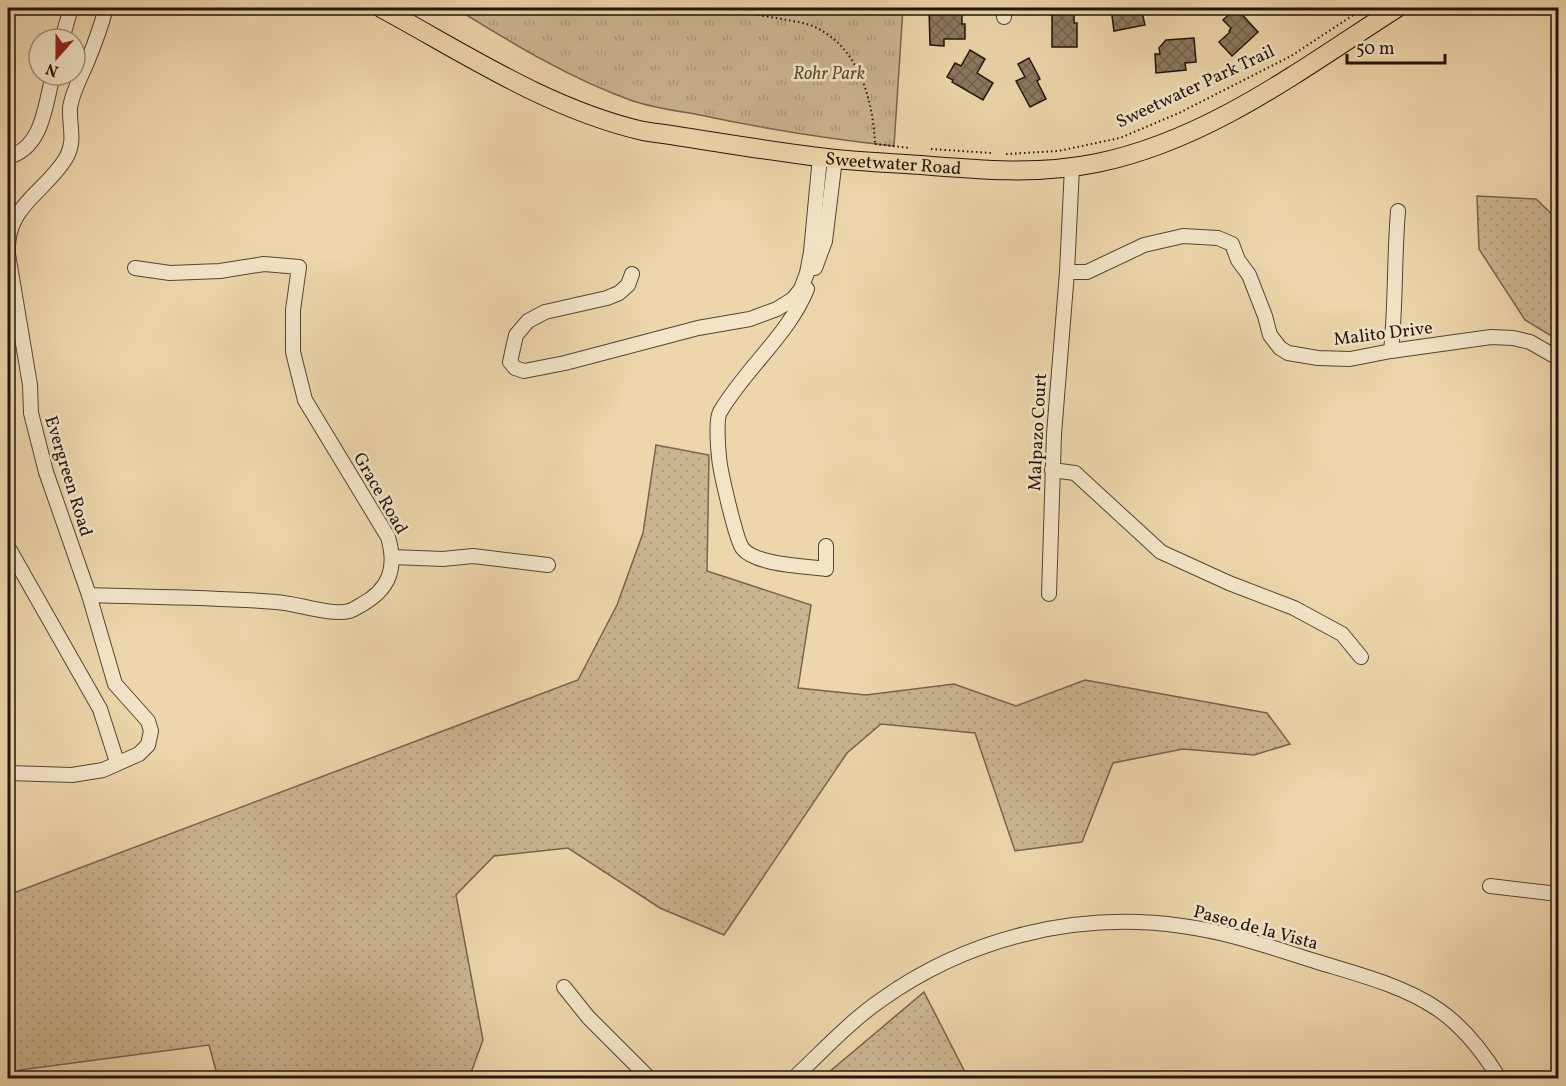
<svg xmlns="http://www.w3.org/2000/svg" width="1566" height="1086" font-family="Vollkorn,serif">
<style>
.grass{fill:url(#grass-dots);stroke:#76644e;stroke-width:1.5}
.park{fill:url(#park-tufts);stroke:#76644e;stroke-width:1.5}
.building{fill:url(#building-cross-hatch);stroke:#22140c;stroke-width:1.5}
.lines{fill:none;stroke-linecap:round;stroke-linejoin:round}
.minor-casing{stroke:#554434;stroke-width:16}
.major-casing{stroke:#22140c;stroke-width:20}
.path{stroke:#22140c;stroke-width:2;stroke-dasharray:1.5 3;stroke-linecap:butt}
.minor{stroke:#f3e4c8;stroke-width:14}
.major{stroke:#edd6ab;stroke-width:18}
.labels{text-anchor:middle;stroke-width:5;stroke-linejoin:round;paint-order:stroke}
.park-label{font-size:18px;font-style:italic;fill:#5d4c3a;stroke:#f3e4c8}
.street-label{font-size:18px;fill:#22140c;stroke:#f3e4c8}
</style>
<defs>
<pattern id="grass-dots" width="8" height="8" patternUnits="userSpaceOnUse" patternTransform="scale(1.5)"><rect width="8" height="8" fill="#cab590"/><path d="M2 2h.1M6 6h.1" fill="none" stroke="#ad9b7b" stroke-width="1.8" stroke-linecap="round"/></pattern>
<pattern id="park-tufts" width="24" height="20" patternUnits="userSpaceOnUse" patternTransform="scale(1.5)"><rect width="24" height="20" fill="#cab590"/><path d="M3 7l-1-3M5 7V3M7 7l1-3M15 17l-1-3M17 17v-4M19 17l1-3" fill="none" stroke="#ad9b7b"/></pattern>
<pattern id="building-cross-hatch" width="8" height="8" patternUnits="userSpaceOnUse" patternTransform="scale(1.5)"><rect width="8" height="8" fill="#8c795f"/><path d="M0 0l8 8M0 8l8-8" fill="none" stroke="#72624d"/></pattern>
</defs>
<rect width="100%" height="100%" fill="#edd6ab"/>
<filter id="stains"><feTurbulence type="fractalNoise" baseFrequency=".00333" numOctaves="4"/><feColorMatrix values="0 0 0 0 .2 0 0 0 0 .09 0 0 0 0 .02 0 0 0 .5 -.17"/></filter>
<radialGradient id="worn" r=".72"><stop offset=".6" stop-color="#630" stop-opacity="0"/><stop offset="1" stop-color="#630" stop-opacity=".3"/></radialGradient>
<!-- grass -->
<g class="grass">
<polygon points="1477,196 1536,199 1558,220 1558,340 1525,320 1479,249"/>
<polygon points="656,445 709,455 707,571 811,605 798,688 866,695 954,684 1016,706 1085,680 1267,713 1290,744 1254,755 1183,749 1113,763 1082,842 1015,851 975,733 881,724 847,753 724,935 660,908 568,848 494,856 456,895 483,1040 469,1078 218,1078 209,1045 20,1070 8,1078 8,895 578,680 617,605 643,533"/>
<polygon points="924,992 968,1078 822,1078"/>
</g>
<!-- park -->
<path class="park" d="M455,8H903L894,146C829,139 765,129 700,115C678,111 654,108 633,101C570,79 512,43 455,8Z"/>
<!-- building -->
<g class="building">
<polygon points="929,8 962,8 962,24 965,24 965,39 944,39 944,46 930,45"/>
<polygon points="1052,8 1074,8 1074,23 1077,23 1077,47 1052,47"/>
<polygon points="1111,8 1141,8 1145,25 1114,31"/>
<polygon points="1236,8 1258,32 1232,56 1219,42 1230,32 1229,31 1231,28 1223,20"/>
<polygon points="1194,38 1196,62 1185,63 1186,70 1156,73 1155,54 1160,54 1159,48 1166,40"/>
<polygon points="970,50 985,59 977,73 993,83 983,100 952,82 953,80 947,77 955,63 961,66"/>
<polygon points="1029,58 1040,79 1037,81 1046,99 1030,107 1016,81 1025,77 1018,64"/>
</g>
<g class="lines">
<defs>
<g id="minor">
<polyline points="1004,17 1004,8"/>
<polyline points="62,39 71,8"/>
<path d="M8,157C43,148 45,105 53,75"/>
<polyline points="815,268 825,241 835,159"/>
<polyline points="1067,272 1087,272 1144,245 1183,236 1218,238 1232,244 1238,260 1249,275 1265,316 1270,335 1280,348 1288,353 1318,358 1350,359 1391,351 1491,337 1513,338 1530,342 1558,358"/>
<polyline points="632,274 628,285 619,293 607,298 545,312 528,321 516,335 510,362 515,368 524,371 565,363 698,328 750,319 777,309 793,299 801,289 807,273 811,252 820,157"/>
<path d="M807,289C789,334 745,369 720,412C716,419 718,447 719,457C720,470 736,541 743,549C757,565 805,566 826,569V546"/>
<path d="M1391,351C1396,304 1394,258 1398,211"/>
<polyline points="1052,470 1075,473 1161,552 1229,583 1294,608 1342,634 1361,657"/>
<polyline points="8,547 100,709 117,762"/>
<polyline points="392,557 443,559 473,556 548,565"/>
<polyline points="1049,594 1054,434 1067,272 1072,167"/>
<path d="M89,595C152,597 214,597 276,602C296,603 331,616 349,611C353,610 357,607 361,605C390,589 397,568 388,537L305,400L293,352V310L299,267L264,264L220,271L170,273L135,268"/>
<path d="M8,773L72,775L103,770L139,754L148,745L151,731L148,721L115,684L89,595L46,472L31,413L30,385L8,254C5,206 45,193 66,158C76,141 69,126 70,108C72,92 82,75 88,60C95,43 101,26 106,8"/>
<polyline points="1490,886 1558,894"/>
<polyline points="564,987 588,1017 649,1078"/>
<path d="M794,1078C822,1052 849,1022 881,1000C968,938 1077,911 1182,926C1229,932 1273,948 1318,962C1357,974 1401,985 1436,1008C1462,1025 1483,1052 1499,1078"/>
</g>
<g id="major">
<path id="s1" d="M381,8C466,54 548,109 643,131C707,140 771,152 836,159C864,162 893,163 921,165C980,170 1039,175 1097,163C1209,140 1303,68 1397,8"/>
</g>
</defs>
<!-- minor casing -->
<use href="#minor" class="minor-casing"/>
<!-- major casing -->
<use href="#major" class="major-casing"/>
<!-- path -->
<g class="path">
<path d="M709,8C734,11 758,15 782,19C791,21 801,22 810,25C857,43 873,97 875,144"/>
<polyline points="875,144 911,148"/>
<polyline points="931,149 991,153"/>
<polyline points="1006,154 1058,151 1120,138 1179,113 1291,56 1364,8"/>
</g>
<!-- minor -->
<use href="#minor" class="minor"/>
<!-- major -->
<use href="#major" class="major"/>
</g>
<g class="labels">
<!-- park labels -->
<g class="park-label">
<text x="829" y="79">Rohr Park</text>
</g>
<!-- street labels -->
<g class="street-label">
<text transform="translate(1195 86) rotate(-25)" y="6">Sweetwater Park Trail</text>
<text dy="6" stroke="none"><textPath href="#s1" startOffset="543">Sweetwater Road</textPath></text>
<text transform="translate(1383 333) rotate(-7)" y="6">Malito Drive</text>
<text transform="translate(1037 432) rotate(-87)" y="6">Malpazo Court</text>
<text transform="translate(69 476) rotate(73)" y="6">Evergreen Road</text>
<text transform="translate(381 493) rotate(60)" y="6">Grace Road</text>
<text transform="translate(1256 927) rotate(15)" y="6">Paseo de la Vista</text>
</g>
</g>
<!-- margin -->
<rect width="1566" height="1086" fill="none" stroke="#edd6ab" stroke-width="30"/>
<rect x="9" y="9" width="1548" height="1068" fill="none" stroke="#22140c" stroke-width="3"/>
<rect x="15" y="15" width="1536" height="1056" fill="none" stroke="#22140c" stroke-width="1.5"/>
<!-- north arrow -->
<g transform="translate(57 57) rotate(201)"><circle r="28" fill="#f3e4c8" stroke="#9f917d" stroke-width="1.5"/>
<path d="M0-4.5L10 22L0 15L-10 22Z" fill="#8f2418"/>
<text y="-9" font-size="16" font-weight="bold" text-anchor="middle" fill="#22140c">N</text>
</g>
<!-- scale -->
<path d="M1347 54v9h98v-9" fill="none" stroke="#22140c" stroke-width="3"/>
<text x="1356" y="54" font-size="18" fill="#22140c" stroke="#f3e4c8" stroke-width="4.5" paint-order="stroke">50 m</text>
<rect width="100%" height="100%" filter="url(#stains)"/>
<rect width="100%" height="100%" fill="url(#worn)"/>
</svg>
